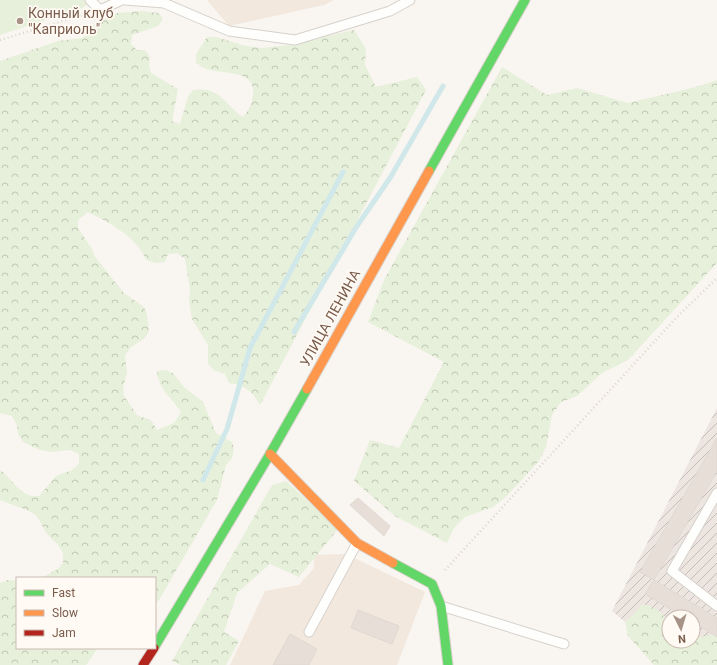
<svg xmlns="http://www.w3.org/2000/svg" width="717" height="665" font-family="Roboto,sans-serif">
<style>
.residential{fill:#f2e8de}
.industrial{fill:url(#industrial-furrows);fill-rule:evenodd}
.forest{fill:url(#forest-crowns)}
.pitch{fill:#e7f0db}
.lines{fill:none;stroke-linecap:round;stroke-linejoin:round}
.stream{stroke:#d0e8ea;stroke-width:5}
.building{fill:#e6ded7;stroke:#e2d8d2}
.lane-casing{stroke:#d7d1cb;stroke-width:11}
.fast-casing{stroke:#d9d2cb;stroke-width:11}
.slow-casing{stroke:#d9d2cb;stroke-width:11}
.jam-casing{stroke:#d9d2cb;stroke-width:11}
.path{stroke:#dcd5d0;stroke-width:2.5;stroke-dasharray:1 3;stroke-linecap:butt}
.lane{stroke:#fefefd;stroke-width:9}
.fast{stroke:#63d668;stroke-width:9}
.slow{stroke:#ff974d;stroke-width:9}
.jam{stroke:#b3261e;stroke-width:9}
.poi-dot{fill:#a69286;stroke:#fffaf3;stroke-width:1.5}
.labels{text-anchor:middle;stroke-width:3.5;stroke-linejoin:round;paint-order:stroke}
.poi-label{font-size:14px;fill:#7a5c4d;stroke:#fffaf3;text-anchor:start}
.street-label{font-size:14px;fill:#7a5c4d;stroke:#fffaf3}
</style>
<defs>
<pattern id="industrial-furrows" width="10" height="10" patternUnits="userSpaceOnUse"><rect width="10" height="10" fill="#ede5e0"/><path d="M-1 1l2-2M0 10L10 0M9 11l2-2" fill="none" stroke="#c5bdb8"/></pattern>
<pattern id="forest-crowns" width="20" height="18" patternUnits="userSpaceOnUse"><rect width="20" height="18" fill="#e7f0db"/><path d="M2 6a3 3 0 1 1 6 0M12 15a3 3 0 1 1 6 0" fill="none" stroke="#c0c6b4"/></pattern>
</defs>
<rect width="100%" height="100%" fill="#f9f5f0"/>
<!-- residential -->
<g class="residential">
<polygon points="207,0 334,0 324,5 229,26"/>
<polygon points="346,554 425,592 397,665 230,665 265,591 299,585 314,568 314,555"/>
</g>
<!-- industrial -->
<path class="industrial" d="M717,408V665H676L612,611ZM669,617H693V641H669Z"/>
<!-- forest -->
<g class="forest">
<path d="M142,11L159,13L163,19L158,26L132,35L131,44L137,50H145L150,57L149,65L151,73L178,89L172,121L180,124L188,97L193,90C221,86 224,104 243,117C249,110 252,104 253,95C257,68 219,75 204,68C201,67 199,64 196,63V54L207,37H216L246,46L262,48L288,45L354,30L366,49L365,65L376,87L417,77L426,90L260,405C252,391 245,385 229,383L225,374L215,371L208,364V345L192,319L189,300L190,289L185,259L177,253L168,254L165,262L156,263L146,260C137,237 110,223 88,212L78,220V228L92,249L95,257L124,293L144,307L147,314L149,331L145,338L130,348L125,356L127,372L123,388L124,396L137,415L152,421L157,430L174,423L181,412C172,398 158,389 157,371L166,370L173,373L184,387L203,402L216,433L232,442L234,449L232,458L226,465L217,500L159,600L155,604V578H41L58,569L63,563V553L58,545L46,533L37,516L29,511L0,500V470C14,480 20,498 39,496L56,476L72,470L79,464V454L70,450L51,452L40,450L23,442L18,434L17,425L12,416L0,413V61L58,41L82,38L90,33L94,25L117,13Z"/>
<polygon points="502,67 547,95 577,88 628,103 696,87 717,80 717,263 628,360 602,373 577,396 561,402 552,415 546,447 539,461 506,497 493,507 465,517 454,528 447,543 395,516 354,481 370,440 399,448 444,362 368,322 384,280"/>
<polygon points="286,481 338,529 299,577 270,564 237,593 224,632 239,641 226,665 181,665 172,661 272,485"/>
<polygon points="8,580 17,581 17,648 98,648 86,665 0,665 0,583"/>
<path d="M642,604C653,606 665,613 669,625C670,629 669,636 669,641H693V636L701,637L717,633V665H654L628,636L625,622L634,614Z"/>
</g>
<!-- pitch -->
<polygon class="pitch" points="0,0 94,0 82,8 0,35"/>
<g class="lines">
<!-- stream -->
<g class="stream">
<polyline points="294,332 357,226 390,178 443,86"/>
<polyline points="203,480 227,429 250,348 343,172"/>
</g>
</g>
<!-- building -->
<g class="building">
<polygon points="717,438 717,471 654,580 640,572"/>
<polygon points="358,498 390,526 384,536 350,505"/>
<polygon points="654,580 717,618 717,637 693,622 693,617 684,617 645,594"/>
<polygon points="358,610 399,626 392,644 351,628"/>
<polygon points="290,634 317,649 309,665 273,665"/>
</g>
<g class="lines">
<defs>
<g id="lane">
<polyline points="90,0 100,10 122,0"/>
<polyline points="125,0 164,3 229,31 295,40 390,11 410,0"/>
<polyline points="717,493 672,571 717,606"/>
<polyline points="441,606 564,644"/>
<polyline points="309,632 357,543"/>
</g>
<g id="fast">
<polyline points="429,171 525,0"/>
<polyline points="393,563 432,584 441,606 448,665"/>
<polyline points="155,646 270,454 307,389"/>
</g>
<g id="slow">
<polyline points="307,389 429,171"/>
<polyline points="270,454 357,543 393,563"/>
</g>
<polyline id="jam" points="143,665 154,648"/>
</defs>
<!-- lane casing -->
<use href="#lane" class="lane-casing"/>
<!-- fast casing -->
<use href="#fast" class="fast-casing"/>
<!-- slow casing -->
<use href="#slow" class="slow-casing"/>
<!-- jam casing -->
<use href="#jam" class="jam-casing"/>
<!-- path -->
<g class="path">
<polyline points="0,40 86,14"/>
<polyline points="445,570 677,317 717,278"/>
</g>
<!-- lane -->
<use href="#lane" class="lane"/>
<!-- fast -->
<use href="#fast" class="fast"/>
<!-- slow -->
<use href="#slow" class="slow"/>
<!-- jam -->
<use href="#jam" class="jam"/>
</g>
<!-- markers -->
<circle class="poi-dot" cx="20" cy="21" r="4"/>
<g class="labels">
<!-- poi labels -->
<g class="poi-label">
<text x="28" y="18">Конный клуб<tspan x="28" dy="16">"Каприоль"</tspan></text>
</g>
<!-- street labels -->
<g class="street-label">
<text transform="translate(330 318) rotate(-61)" y="5">УЛИЦА ЛЕНИНА</text>
</g>
</g>
<!-- legend -->
<rect x="16" y="577" width="140" height="72" fill="#fffaf3" stroke="#cabbb1"/>
<rect x="24" y="590" width="20" height="6" fill="#63d668" stroke="#cabbb1"/>
<text x="52" y="597" font-size="12" fill="#7a5c4d">Fast</text>
<rect x="24" y="610" width="20" height="6" fill="#ff974d" stroke="#cabbb1"/>
<text x="52" y="617" font-size="12" fill="#7a5c4d">Slow</text>
<rect x="24" y="630" width="20" height="6" fill="#b3261e" stroke="#cabbb1"/>
<text x="52" y="637" font-size="12" fill="#7a5c4d">Jam</text>
<!-- north arrow -->
<g transform="translate(681 629) rotate(175)"><circle r="19" fill="#fffaf3" stroke="#cabbb1"/>
<path d="M0-3L7 15L0 10L-7 15Z" fill="#a69286"/>
<text y="-6" font-size="11" font-weight="bold" text-anchor="middle" fill="#7a5c4d">N</text>
</g>
</svg>
